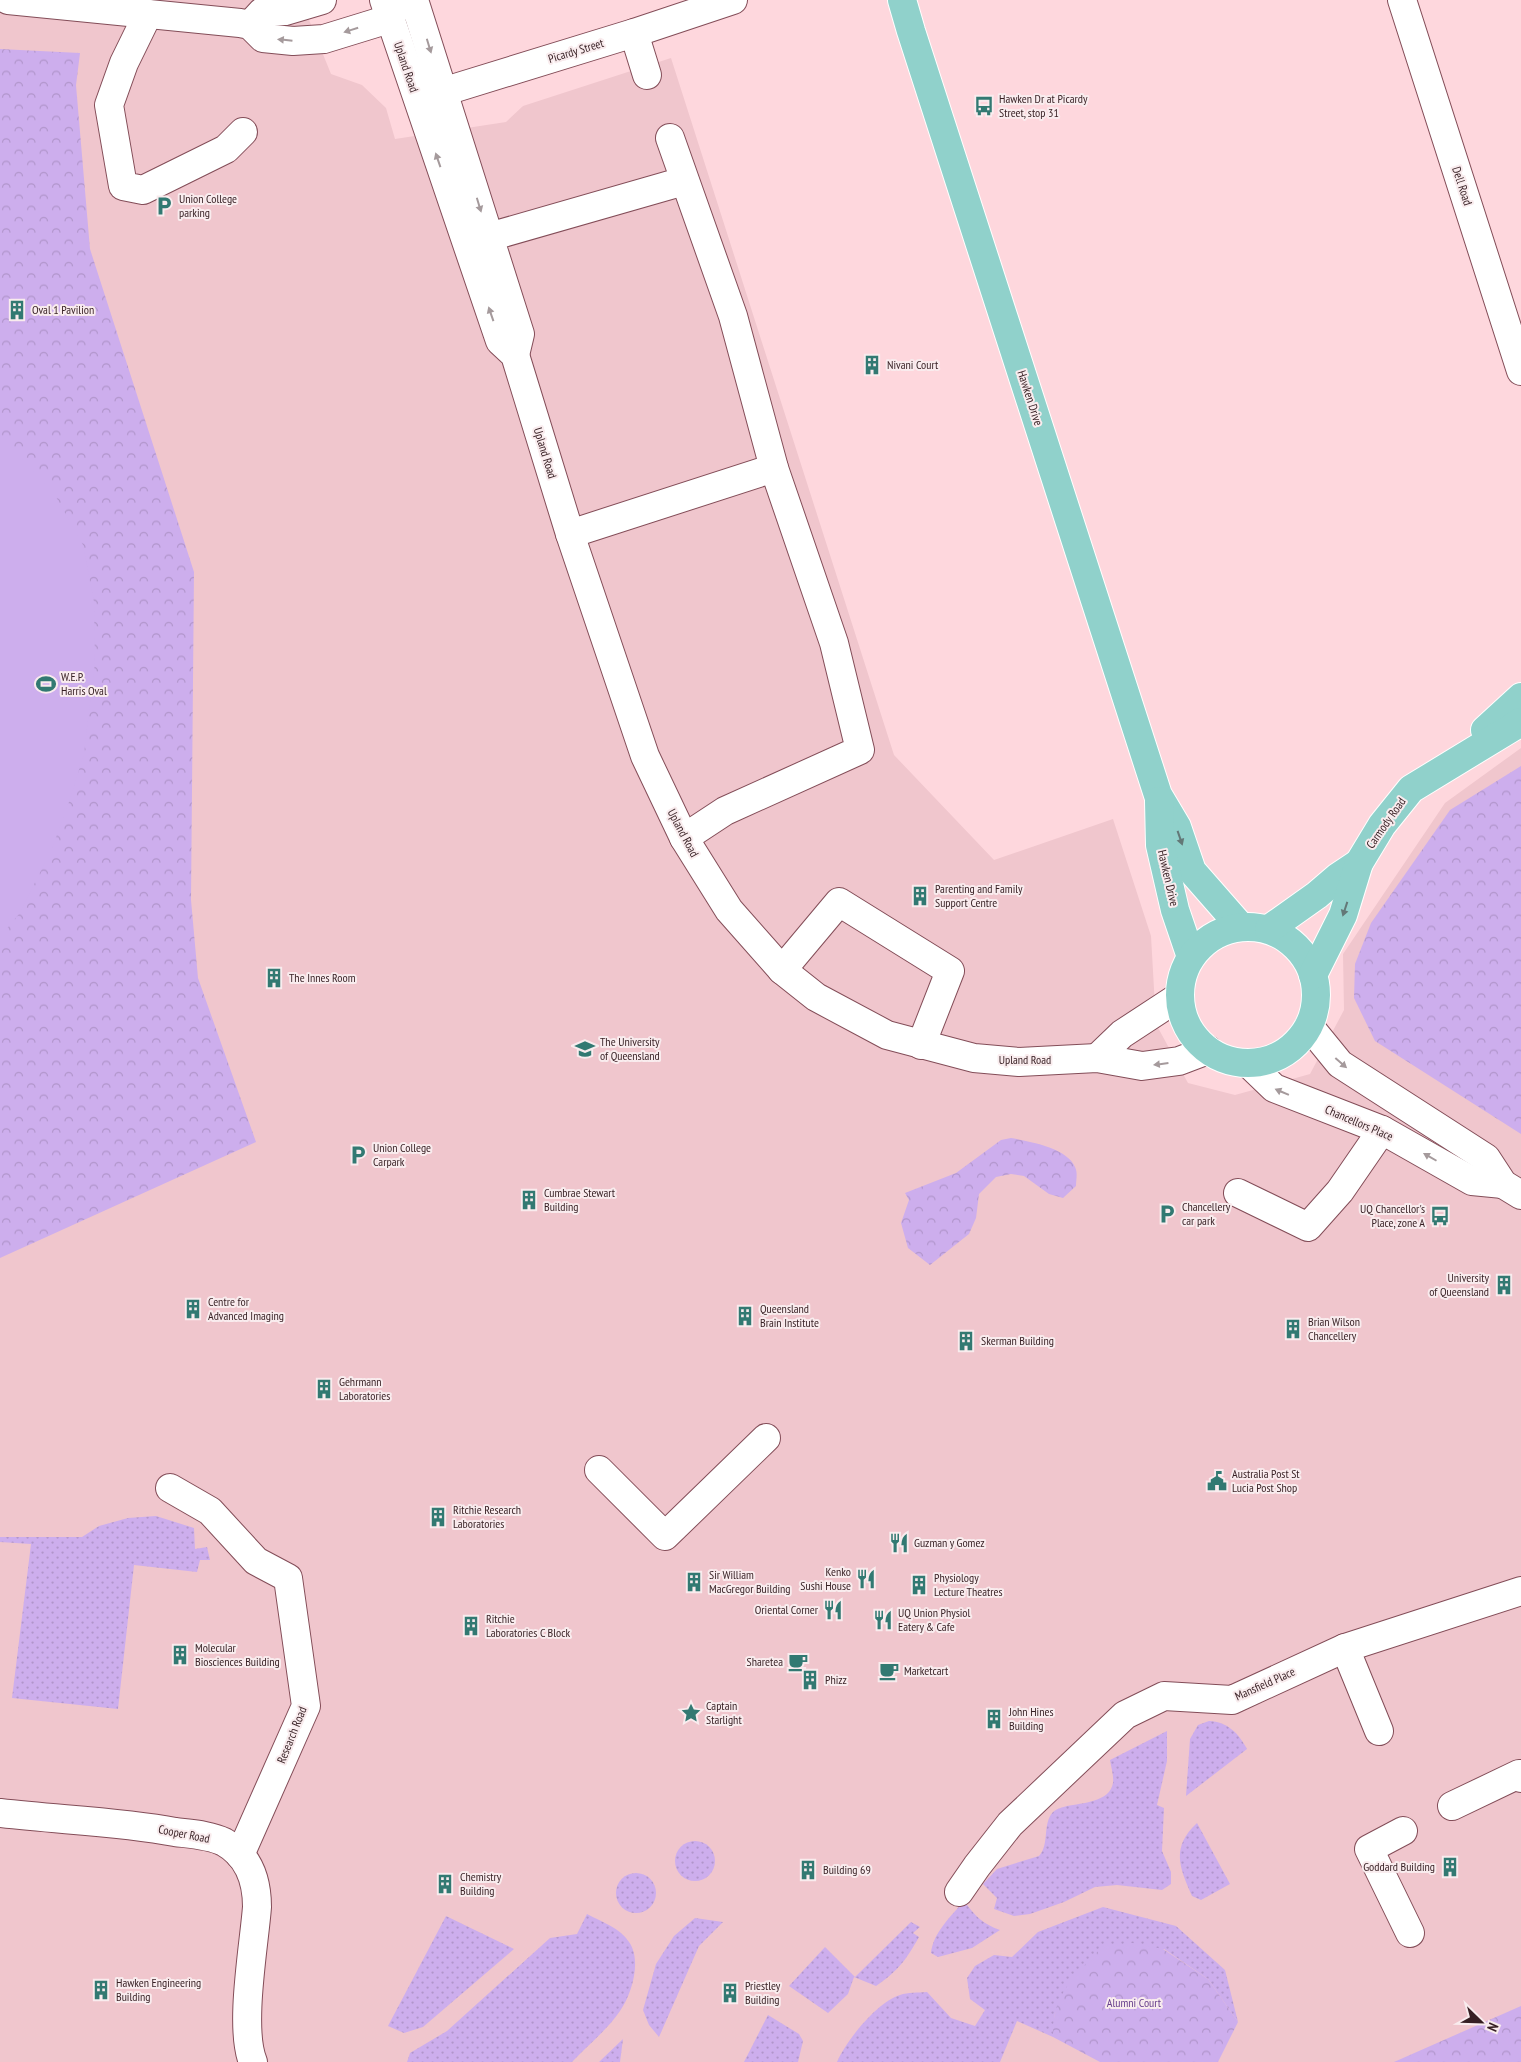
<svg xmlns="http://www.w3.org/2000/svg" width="1521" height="2062" font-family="'PT Sans Narrow',sans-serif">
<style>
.built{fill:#f0c6cd}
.grass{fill:url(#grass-dots)}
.park{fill:url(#park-crowns)}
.pitch{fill:#cdaeed}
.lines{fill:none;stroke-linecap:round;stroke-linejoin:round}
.minor-casing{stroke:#834d58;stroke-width:30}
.major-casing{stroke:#fff;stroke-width:30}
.minor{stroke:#fff;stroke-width:28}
.major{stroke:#90d1cb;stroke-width:28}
.oneway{fill:#a59a9c}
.oneway2{fill:#637877}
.labels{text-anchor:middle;stroke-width:4;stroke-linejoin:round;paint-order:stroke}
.street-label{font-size:12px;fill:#361f23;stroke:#f9ecee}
.poi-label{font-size:12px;fill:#361f23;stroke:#f9ecee;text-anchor:start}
.park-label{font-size:12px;fill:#673e8c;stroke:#f9ecee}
</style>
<defs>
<pattern id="grass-dots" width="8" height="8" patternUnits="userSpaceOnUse" patternTransform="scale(1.25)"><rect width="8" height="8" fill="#cdaeed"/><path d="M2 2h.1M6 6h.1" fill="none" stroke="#b195cb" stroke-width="1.8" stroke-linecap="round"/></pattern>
<pattern id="park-crowns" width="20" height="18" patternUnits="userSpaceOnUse" patternTransform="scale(1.25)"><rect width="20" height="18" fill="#cdaeed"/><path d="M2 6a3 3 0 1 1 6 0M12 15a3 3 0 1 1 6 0" fill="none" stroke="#b195cb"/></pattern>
</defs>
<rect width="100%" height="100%" fill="#fed7dd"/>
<!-- built -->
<polygon class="built" points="0,0 301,0 331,74 362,85 386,108 395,139 506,122 523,106 671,58 894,755 994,860 1113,819 1151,936 1156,1024 1188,1083 1235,1095 1310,1074 1344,1010 1343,954 1445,803 1521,748 1521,2062 0,2062"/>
<!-- grass -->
<g class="grass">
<polygon points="156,1516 194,1528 195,1549 207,1547 210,1560 200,1560 197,1572 134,1565 118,1709 12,1698 31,1544 0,1542 0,1537 82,1537 99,1526 128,1518"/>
<path d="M1209,1721C1228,1722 1238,1733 1247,1749L1186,1796L1190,1739L1198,1725Z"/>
<path d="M1167,1731V1761L1157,1805L1164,1808L1162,1851L1171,1872V1884L1162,1890L1117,1885L1095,1887L1064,1902L1030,1914L1014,1916L994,1909L997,1898L983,1884L997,1869L1039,1856C1050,1844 1042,1824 1053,1812C1056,1809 1063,1807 1067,1806C1082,1803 1110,1802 1113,1783C1114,1776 1111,1767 1110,1760Z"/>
<path d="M1197,1823L1230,1884L1201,1900L1192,1896C1179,1867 1171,1847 1197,1823Z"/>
<circle cx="695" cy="1861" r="20"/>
<circle cx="636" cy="1893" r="20"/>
<path d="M964,1901C975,1916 983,1924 1000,1930L972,1948L938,1957L931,1953C933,1933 951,1916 964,1901Z"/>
<path d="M1103,1907L1176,1926L1225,1970L1238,2022L1208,1979L1164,1949L1055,2013L1053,2037L1017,2021L1000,2062H837C846,2041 877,2002 900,1995C908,1992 918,1993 927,1992L951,2018L975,2026L985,2010L970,1999L967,1978L975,1966L994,1955L1012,1957L1038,1932Z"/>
<path d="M587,1914C602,1922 620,1928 629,1942C642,1960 632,1994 620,2011C608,2029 587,2046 572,2062H407L410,2053L447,2031L550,1938L577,1934Z"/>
<polygon points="446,1916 514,1949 423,2027 404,2033 388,2026"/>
<polygon points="695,1918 723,1922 699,1946 659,2037 649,2025 643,2010 656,1964 674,1936"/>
<path d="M911,1922L920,1927L913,1933L919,1937C906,1960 898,1971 876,1986L854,1977L848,1994L828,2013L789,1986L825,1947L855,1977Z"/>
<polygon points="768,2015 799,2034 803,2041 798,2062 744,2062"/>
<polygon points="623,2039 620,2062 599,2062"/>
</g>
<!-- park -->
<g class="park">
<polygon points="0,49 80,53 76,85 90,249 194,572 191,900 198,978 256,1142 0,1258"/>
<polygon points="1521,766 1521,1134 1375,1041 1354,998 1355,964 1371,923 1450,810"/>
<path d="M1011,1138C1028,1141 1068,1148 1075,1167C1078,1173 1076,1180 1076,1186L1063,1198L1049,1194L1024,1176L1011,1174L996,1177L979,1194L976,1218L969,1234L930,1265L908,1248L901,1223L909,1200L905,1193L956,1173L1001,1140Z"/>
<path d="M1132,1943L1163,1949L1208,1979L1238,2022L1218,2062H1100L1053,2037C1053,2030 1053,2021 1055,2014C1060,1987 1085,1965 1103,1946Z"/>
<polygon points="1521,2006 1521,2062 1394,2062"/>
</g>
<!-- pitch -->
<polygon class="pitch" points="0,435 55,495 83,545 94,602 95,663 84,754 69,802 51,851 19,914 0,937"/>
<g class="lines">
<defs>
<g id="minor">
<polyline points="8,0 240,23 250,25 263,38 293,41 324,39 389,19 399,4"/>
<polyline points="384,0 500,341 515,355 570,534 645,756 684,838 729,910 782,970 816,997 887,1035 974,1058 1019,1062 1097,1058 1142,1066 1179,1061 1208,1050"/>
<polyline points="414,0 520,334 515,355"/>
<polyline points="1402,0 1521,371"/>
<polyline points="148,14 124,63 109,105 123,186 143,190 226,149 243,132"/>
<polyline points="250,25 262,12 285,11 322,0"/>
<polyline points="634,33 647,75"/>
<polyline points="426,97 634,33 733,0"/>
<polyline points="670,138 733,316 774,468 834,643 860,750 725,811 684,838"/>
<polyline points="489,237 684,181"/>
<polyline points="570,534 774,468"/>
<polyline points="782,970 839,902 950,971 921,1045"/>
<polyline points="1309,1026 1340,1064 1486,1158 1503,1184 1521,1195"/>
<polyline points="1097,1058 1122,1034 1180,996"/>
<polyline points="1248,1063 1274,1088 1382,1130 1472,1181 1503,1184"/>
<polyline points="1238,1193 1308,1227 1340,1191 1382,1130"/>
<polyline points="599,1470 665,1536 766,1438"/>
<polyline points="170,1488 210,1511 256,1561 288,1578 306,1706 240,1855"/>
<polyline points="1345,1648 1379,1731"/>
<polyline points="1452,1806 1519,1774 1521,1778"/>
<path d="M0,1813C58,1820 118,1821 175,1832C191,1834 210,1835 224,1842C249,1856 257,1880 257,1907C254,1946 239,2028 253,2062"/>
<polyline points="1403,1831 1369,1849 1410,1933"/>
<polyline points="959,1892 977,1866 1010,1824 1125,1715 1164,1696 1232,1700 1345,1648 1521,1591"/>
</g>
<g id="major">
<polyline points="902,0 911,31 1158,795 1177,827 1192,871 1241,927"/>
<polyline points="1485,730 1521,697"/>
<polyline points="1159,801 1160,845 1175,910 1191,957"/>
<circle cx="1248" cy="995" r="68"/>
<polyline points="1269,929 1317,895 1338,877 1359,863"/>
<polyline points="1313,975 1343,915 1359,863 1382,825 1411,789 1521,722"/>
</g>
</defs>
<!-- minor casing -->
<use href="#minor" class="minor-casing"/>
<!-- major casing -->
<use href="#major" class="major-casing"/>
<!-- minor -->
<use href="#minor" class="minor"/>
<!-- major -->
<use href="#major" class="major"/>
</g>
<!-- one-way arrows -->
<defs><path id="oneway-solid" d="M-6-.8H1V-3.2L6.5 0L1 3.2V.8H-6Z" transform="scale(1.25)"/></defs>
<g class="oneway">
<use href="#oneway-solid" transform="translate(351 30) rotate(163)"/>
<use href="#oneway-solid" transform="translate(285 40) rotate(-174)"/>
<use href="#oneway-solid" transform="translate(429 46) rotate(73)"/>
<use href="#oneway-solid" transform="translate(438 160) rotate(-109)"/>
<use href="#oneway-solid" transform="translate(479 205) rotate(73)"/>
<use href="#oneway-solid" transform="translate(491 314) rotate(-109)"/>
<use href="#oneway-solid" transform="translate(1341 1063) rotate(41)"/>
<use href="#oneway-solid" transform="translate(1161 1064) rotate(173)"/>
<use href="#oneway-solid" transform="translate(1282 1092) rotate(-157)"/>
<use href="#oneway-solid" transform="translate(1430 1157) rotate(-150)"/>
</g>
<g class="oneway2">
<use href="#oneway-solid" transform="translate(1180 838) rotate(71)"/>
<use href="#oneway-solid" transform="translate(1345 909) rotate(108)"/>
</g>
<!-- icons -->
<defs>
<symbol id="bus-bare" viewBox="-9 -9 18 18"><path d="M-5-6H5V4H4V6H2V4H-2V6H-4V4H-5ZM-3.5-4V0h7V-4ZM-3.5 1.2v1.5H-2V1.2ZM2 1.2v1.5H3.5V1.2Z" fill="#327972" stroke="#f9ecee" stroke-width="2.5" paint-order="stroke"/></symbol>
<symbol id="parking-bare" viewBox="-9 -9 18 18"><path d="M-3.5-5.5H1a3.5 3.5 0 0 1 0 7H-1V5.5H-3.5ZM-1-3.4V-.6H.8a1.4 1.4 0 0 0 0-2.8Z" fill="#327972" stroke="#f9ecee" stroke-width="2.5" paint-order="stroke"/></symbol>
<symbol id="building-bare" viewBox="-9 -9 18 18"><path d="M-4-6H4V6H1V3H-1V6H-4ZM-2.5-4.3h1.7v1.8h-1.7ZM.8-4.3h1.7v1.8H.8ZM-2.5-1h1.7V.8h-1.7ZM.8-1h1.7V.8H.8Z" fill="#327972" stroke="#f9ecee" stroke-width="2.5" paint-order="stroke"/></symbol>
<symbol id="stadium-bare" viewBox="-9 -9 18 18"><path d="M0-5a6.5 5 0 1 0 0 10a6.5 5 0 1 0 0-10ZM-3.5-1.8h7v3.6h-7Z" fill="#327972" stroke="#f9ecee" stroke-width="2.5" paint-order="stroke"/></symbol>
<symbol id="university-bare" viewBox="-9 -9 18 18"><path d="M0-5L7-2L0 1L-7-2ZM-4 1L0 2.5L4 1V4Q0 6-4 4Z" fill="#327972" stroke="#f9ecee" stroke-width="2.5" paint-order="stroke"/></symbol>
<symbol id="civic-bare" viewBox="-9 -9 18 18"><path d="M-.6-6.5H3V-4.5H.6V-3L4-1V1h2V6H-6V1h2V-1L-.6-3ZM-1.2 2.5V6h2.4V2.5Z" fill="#327972" stroke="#f9ecee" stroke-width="2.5" paint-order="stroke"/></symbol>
<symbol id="restaurant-bare" viewBox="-9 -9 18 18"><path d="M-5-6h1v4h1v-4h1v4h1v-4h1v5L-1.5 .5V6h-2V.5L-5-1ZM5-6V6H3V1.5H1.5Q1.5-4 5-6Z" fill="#327972" stroke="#f9ecee" stroke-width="2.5" paint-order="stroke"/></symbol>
<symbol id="cafe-bare" viewBox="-9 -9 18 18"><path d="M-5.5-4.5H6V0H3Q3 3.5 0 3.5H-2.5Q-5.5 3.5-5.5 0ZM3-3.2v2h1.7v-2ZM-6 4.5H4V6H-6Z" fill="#327972" stroke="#f9ecee" stroke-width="2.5" paint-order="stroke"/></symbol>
<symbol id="sight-bare" viewBox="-9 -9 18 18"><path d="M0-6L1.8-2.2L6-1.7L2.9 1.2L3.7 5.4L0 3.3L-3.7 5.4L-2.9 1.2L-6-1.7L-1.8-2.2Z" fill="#327972" stroke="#f9ecee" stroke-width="2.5" paint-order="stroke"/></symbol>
</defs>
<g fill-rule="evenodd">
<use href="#bus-bare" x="970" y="92" width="28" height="28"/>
<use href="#parking-bare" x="150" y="192" width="28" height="28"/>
<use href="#building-bare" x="3" y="296" width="28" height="28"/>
<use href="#building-bare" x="858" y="351" width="28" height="28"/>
<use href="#stadium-bare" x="32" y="670" width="28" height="28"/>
<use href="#building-bare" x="906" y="882" width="28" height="28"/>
<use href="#building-bare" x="260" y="964" width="28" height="28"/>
<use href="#university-bare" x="571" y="1035" width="28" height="28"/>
<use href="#parking-bare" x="344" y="1141" width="28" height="28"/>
<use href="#building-bare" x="515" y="1186" width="28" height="28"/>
<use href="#parking-bare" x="1153" y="1200" width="28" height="28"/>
<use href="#bus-bare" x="1426" y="1202" width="28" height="28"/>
<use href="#building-bare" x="1490" y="1271" width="28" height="28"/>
<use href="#building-bare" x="179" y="1295" width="28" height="28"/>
<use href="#building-bare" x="731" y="1302" width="28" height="28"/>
<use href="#building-bare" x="1279" y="1315" width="28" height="28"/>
<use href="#building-bare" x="952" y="1327" width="28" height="28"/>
<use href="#building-bare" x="310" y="1375" width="28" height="28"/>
<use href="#civic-bare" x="1203" y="1467" width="28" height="28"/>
<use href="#building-bare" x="424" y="1503" width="28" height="28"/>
<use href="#restaurant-bare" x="885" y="1529" width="28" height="28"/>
<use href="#restaurant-bare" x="852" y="1565" width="28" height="28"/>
<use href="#building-bare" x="680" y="1568" width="28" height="28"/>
<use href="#building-bare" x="905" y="1571" width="28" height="28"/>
<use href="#restaurant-bare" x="819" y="1596" width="28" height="28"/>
<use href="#restaurant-bare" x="869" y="1606" width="28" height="28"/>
<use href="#building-bare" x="457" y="1612" width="28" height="28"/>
<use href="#building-bare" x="166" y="1641" width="28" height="28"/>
<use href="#cafe-bare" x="784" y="1648" width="28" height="28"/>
<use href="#cafe-bare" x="875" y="1657" width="28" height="28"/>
<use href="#building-bare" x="796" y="1666" width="28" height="28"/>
<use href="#sight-bare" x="677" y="1699" width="28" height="28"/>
<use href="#building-bare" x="980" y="1705" width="28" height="28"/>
<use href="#building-bare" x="1436" y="1853" width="28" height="28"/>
<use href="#building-bare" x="794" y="1856" width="28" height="28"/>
<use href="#building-bare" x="431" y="1870" width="28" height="28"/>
<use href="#building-bare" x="87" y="1976" width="28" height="28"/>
<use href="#building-bare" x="716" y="1979" width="28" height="28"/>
</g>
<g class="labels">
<!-- street labels -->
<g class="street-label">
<text transform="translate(576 51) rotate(-17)" y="4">Picardy Street</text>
<text transform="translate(406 67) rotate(71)" y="4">Upland Road</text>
<text transform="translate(1462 186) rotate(72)" y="4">Dell Road</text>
<text transform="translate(1030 398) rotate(72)" y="4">Hawken Drive</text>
<text transform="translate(545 453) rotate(73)" y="4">Upland Road</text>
<text transform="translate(1386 823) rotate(-55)" y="4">Carmody Road</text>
<text transform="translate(683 833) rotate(62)" y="4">Upland Road</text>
<text transform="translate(1168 878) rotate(77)" y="4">Hawken Drive</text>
<text x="1025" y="1064">Upland Road</text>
<text transform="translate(1359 1123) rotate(23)" y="4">Chancellors Place</text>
<text transform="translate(1265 1684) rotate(-24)" y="4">Mansfield Place</text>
<text transform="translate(292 1735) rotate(-68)" y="4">Research Road</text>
<text transform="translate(184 1834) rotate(11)" y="4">Cooper Road</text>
</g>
<!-- poi labels -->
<g class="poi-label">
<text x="999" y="103">Hawken Dr at Picardy<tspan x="999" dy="14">Street, stop 31</tspan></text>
<text x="179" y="203">Union College<tspan x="179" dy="14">parking</tspan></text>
<text x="32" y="314">Oval 1 Pavilion</text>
<text x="887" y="369">Nivani Court</text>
<text x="61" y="681">W.E.P.<tspan x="61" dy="14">Harris Oval</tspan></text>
<text x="935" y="893">Parenting and Family<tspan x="935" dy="14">Support Centre</tspan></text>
<text x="289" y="982">The Innes Room</text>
<text x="600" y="1046">The University<tspan x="600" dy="14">of Queensland</tspan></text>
<text x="373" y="1152">Union College<tspan x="373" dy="14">Carpark</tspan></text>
<text x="544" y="1197">Cumbrae Stewart<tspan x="544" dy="14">Building</tspan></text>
<text x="1182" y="1211">Chancellery<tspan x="1182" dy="14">car park</tspan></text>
<text x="1425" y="1213" text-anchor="end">UQ Chancellor's<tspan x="1425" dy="14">Place, zone A</tspan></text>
<text x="1489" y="1282" text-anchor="end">University<tspan x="1489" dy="14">of Queensland</tspan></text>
<text x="208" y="1306">Centre for<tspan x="208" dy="14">Advanced Imaging</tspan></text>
<text x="760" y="1313">Queensland<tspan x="760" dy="14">Brain Institute</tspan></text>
<text x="1308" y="1326">Brian Wilson<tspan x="1308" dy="14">Chancellery</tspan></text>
<text x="981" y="1345">Skerman Building</text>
<text x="339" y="1386">Gehrmann<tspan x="339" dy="14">Laboratories</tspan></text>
<text x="1232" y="1478">Australia Post St<tspan x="1232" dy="14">Lucia Post Shop</tspan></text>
<text x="453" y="1514">Ritchie Research<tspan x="453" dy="14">Laboratories</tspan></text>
<text x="914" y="1547">Guzman y Gomez</text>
<text x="851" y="1576" text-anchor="end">Kenko<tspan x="851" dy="14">Sushi House</tspan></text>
<text x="709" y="1579">Sir William<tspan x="709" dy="14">MacGregor Building</tspan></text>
<text x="934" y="1582">Physiology<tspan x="934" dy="14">Lecture Theatres</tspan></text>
<text x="818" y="1614" text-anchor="end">Oriental Corner</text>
<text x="898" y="1617">UQ Union Physiol<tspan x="898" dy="14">Eatery &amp; Cafe</tspan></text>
<text x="486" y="1623">Ritchie<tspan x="486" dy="14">Laboratories C Block</tspan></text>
<text x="195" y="1652">Molecular<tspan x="195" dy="14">Biosciences Building</tspan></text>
<text x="783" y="1666" text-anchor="end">Sharetea</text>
<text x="904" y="1675">Marketcart</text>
<text x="825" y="1684">Phizz</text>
<text x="706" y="1710">Captain<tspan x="706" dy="14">Starlight</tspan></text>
<text x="1009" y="1716">John Hines<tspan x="1009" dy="14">Building</tspan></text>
<text x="1435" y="1871" text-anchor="end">Goddard Building</text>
<text x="823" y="1874">Building 69</text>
<text x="460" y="1881">Chemistry<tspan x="460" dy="14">Building</tspan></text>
<text x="116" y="1987">Hawken Engineering<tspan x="116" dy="14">Building</tspan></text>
<text x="745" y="1990">Priestley<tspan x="745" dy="14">Building</tspan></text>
</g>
<!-- park labels -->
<g class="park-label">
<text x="1134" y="2007">Alumni Court</text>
</g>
</g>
<!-- north arrow -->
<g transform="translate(1481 2022) rotate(113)" stroke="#f9ecee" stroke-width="4" paint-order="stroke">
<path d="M0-4L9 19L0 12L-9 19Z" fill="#361f23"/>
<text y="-8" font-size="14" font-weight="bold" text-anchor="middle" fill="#361f23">N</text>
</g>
</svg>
